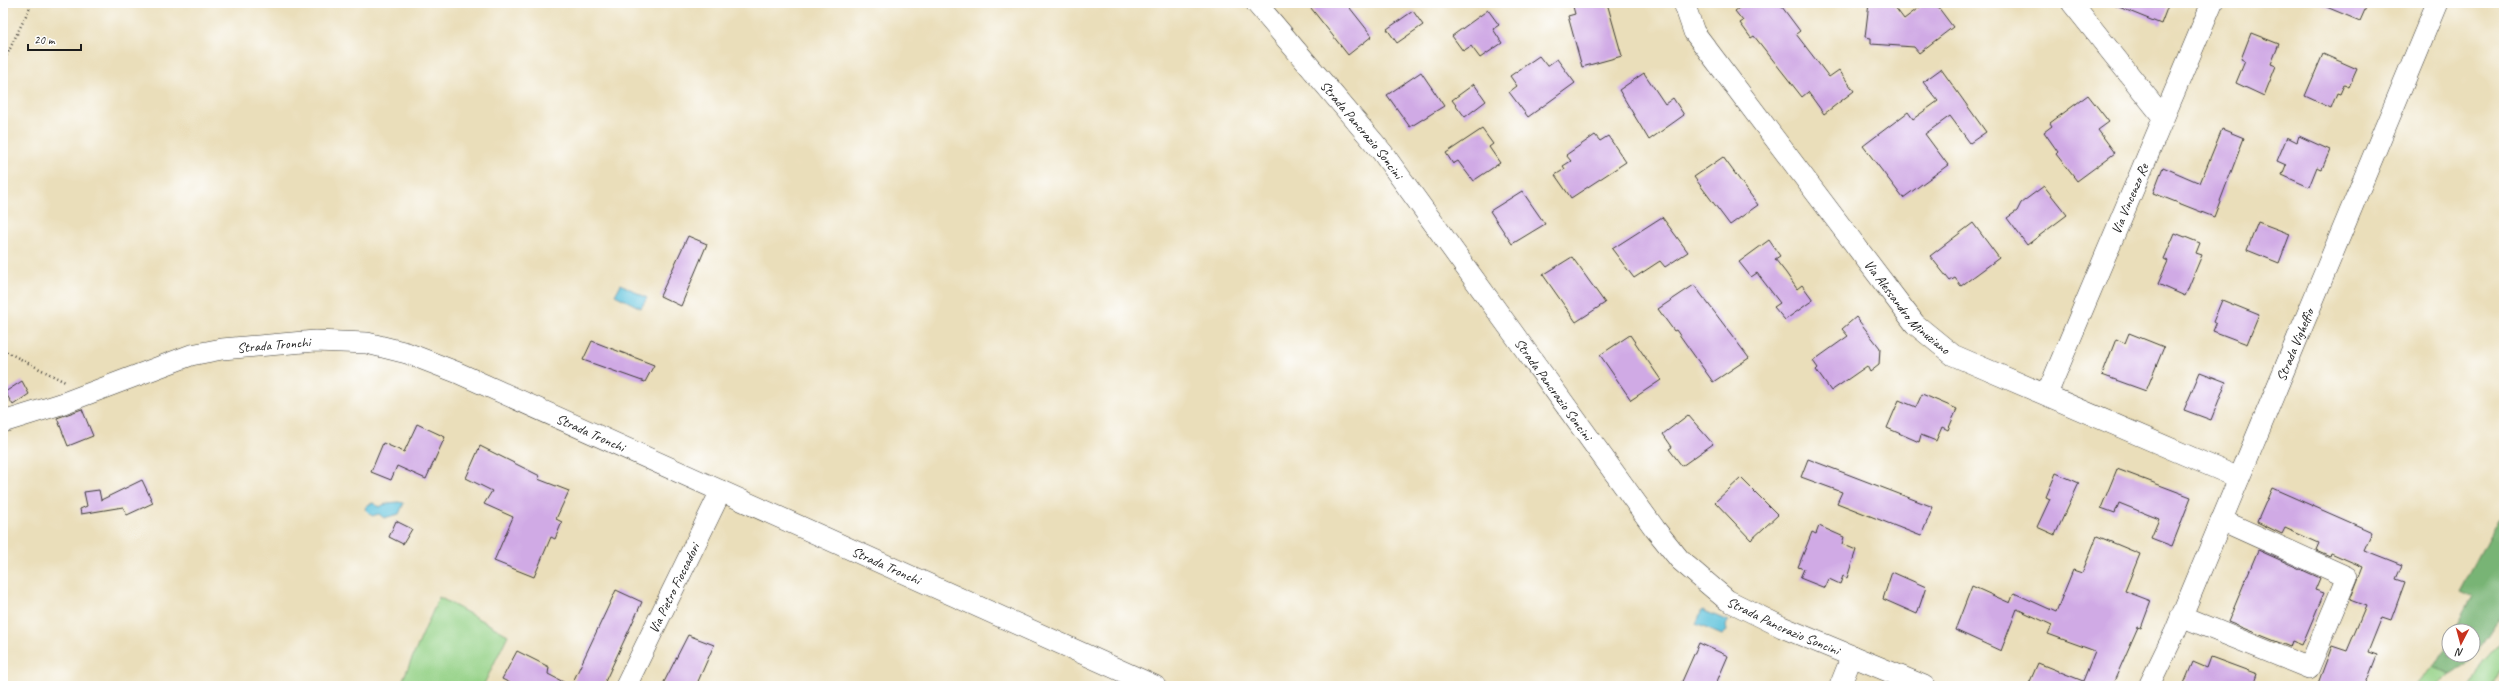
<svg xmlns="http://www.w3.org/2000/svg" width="2507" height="689" font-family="Caveat,sans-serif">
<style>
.green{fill:#95d287;stroke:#587752}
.forest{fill:#78b474;stroke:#4a6848}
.water{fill:#5cc1da;stroke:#3c6e7b}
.building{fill:#d0aae5}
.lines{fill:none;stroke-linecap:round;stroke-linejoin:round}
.minor-casing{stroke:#3b3934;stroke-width:22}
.path{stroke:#3b3934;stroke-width:2.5;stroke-dasharray:1 3;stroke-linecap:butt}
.minor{stroke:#fff;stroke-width:21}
.labels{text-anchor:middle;stroke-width:3;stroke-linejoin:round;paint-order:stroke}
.street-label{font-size:14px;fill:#1c1c1c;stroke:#fff}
</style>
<rect width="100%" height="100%" fill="#fff"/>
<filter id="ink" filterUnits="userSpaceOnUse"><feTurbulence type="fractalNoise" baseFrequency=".025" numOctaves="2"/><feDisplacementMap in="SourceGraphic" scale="8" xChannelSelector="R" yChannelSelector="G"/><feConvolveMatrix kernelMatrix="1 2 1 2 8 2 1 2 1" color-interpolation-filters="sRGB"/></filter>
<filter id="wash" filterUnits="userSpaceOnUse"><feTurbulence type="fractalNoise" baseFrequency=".012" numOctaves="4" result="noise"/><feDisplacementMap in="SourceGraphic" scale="16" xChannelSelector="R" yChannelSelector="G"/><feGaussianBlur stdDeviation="0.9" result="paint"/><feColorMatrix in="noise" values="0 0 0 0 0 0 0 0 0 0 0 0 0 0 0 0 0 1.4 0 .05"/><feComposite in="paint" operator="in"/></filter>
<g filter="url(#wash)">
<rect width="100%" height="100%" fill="#eadeba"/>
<!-- green -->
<g class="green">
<polygon points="439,597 508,635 483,686 400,686"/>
<polygon points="2504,638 2504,663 2493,686 2470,686 2482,663"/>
<polygon points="2434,667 2450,675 2436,686 2413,686"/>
</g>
<!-- forest -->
<path class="forest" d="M2504,508C2504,539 2507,572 2504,603C2502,622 2468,667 2450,675L2434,667L2449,641V655H2473V631H2454L2473,597L2460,591Z"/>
<!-- water -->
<g class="water">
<polygon points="621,284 647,298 641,308 615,295"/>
<polygon points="398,502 404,503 399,514 384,518 379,514 372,516 365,509 367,505 373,503 379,507 388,503"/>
<polygon points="1702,610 1728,621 1726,626 1727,631 1722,635 1696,624"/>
</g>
<g id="blocks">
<!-- building -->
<g class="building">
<polygon points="1307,3 1346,3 1372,36 1348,55"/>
<polygon points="1572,3 1607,3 1622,56 1582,67 1568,16 1575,14"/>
<polygon points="1746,3 1779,3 1800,31 1796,34 1829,77 1839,70 1854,91 1824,114 1808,92 1802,97 1754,36 1751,38 1740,23 1743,21 1735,11"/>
<polygon points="1869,3 1892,3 1904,19 1925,3 1935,3 1953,27 1919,53 1914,47 1871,44 1871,38 1865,37"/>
<polygon points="2109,3 2169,3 2161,24"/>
<polygon points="2317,3 2368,3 2360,21"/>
<polygon points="1488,10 1499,25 1493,29 1502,43 1480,58 1471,46 1463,51 1452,36"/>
<polygon points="1413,11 1423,25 1397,43 1387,29"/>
<polygon points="2251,33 2279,44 2271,64 2276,66 2264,96 2236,83 2245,61 2241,59"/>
<polygon points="2323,54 2357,69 2349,87 2344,85 2340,94 2337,93 2331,108 2305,96"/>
<polygon points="1539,56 1547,66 1557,59 1575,83 1528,117 1509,92 1517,86 1510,76"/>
<polygon points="1941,69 1986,132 1970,143 1950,116 1925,134 1948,165 1903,198 1863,146 1908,112 1913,119 1938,101 1923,82"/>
<polygon points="1421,72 1444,106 1410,127 1387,95"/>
<polygon points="1644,73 1665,104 1673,98 1684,115 1649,140 1619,90"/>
<polygon points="1474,84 1486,101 1465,117 1452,100"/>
<polygon points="2088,95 2109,122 2098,130 2115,153 2077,181 2056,154 2058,152 2044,132 2052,126 2050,123"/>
<polygon points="1482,129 1493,144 1489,147 1500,163 1473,181 1458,161 1453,164 1446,153"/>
<polygon points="2222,129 2244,138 2214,217 2153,193 2163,167 2200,183"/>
<polygon points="1595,135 1600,141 1608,136 1626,162 1571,198 1555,175 1565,169 1563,166 1571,161 1566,155"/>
<polygon points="2299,136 2330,150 2322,169 2317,167 2309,187 2282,175 2286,165 2277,161 2287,137 2297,142"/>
<polygon points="1723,157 1758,205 1730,225 1694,177"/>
<polygon points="2044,186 2067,215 2027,245 2007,218 2017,211 2021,203"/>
<polygon points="1522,191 1545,224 1512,244 1490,211"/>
<polygon points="1662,217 1688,252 1665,267 1660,261 1634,278 1612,249"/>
<polygon points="2258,222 2290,234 2279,263 2247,250"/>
<polygon points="1973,223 1999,258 1961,286 1955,278 1950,281 1930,256"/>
<polygon points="2175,233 2200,243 2196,253 2202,255 2185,296 2158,284 2168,261 2164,259"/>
<polygon points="688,236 707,244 681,306 660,296"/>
<polygon points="1769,240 1780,256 1775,259 1786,273 1797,289 1802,285 1813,300 1785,320 1774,307 1780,303 1757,273 1751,277 1739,262"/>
<polygon points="1572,257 1605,303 1576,322 1543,275"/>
<polygon points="1694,285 1749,358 1713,382 1676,330 1674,331 1658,309"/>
<polygon points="2222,300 2259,315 2247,344 2213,331 2216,324 2213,322"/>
<polygon points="1856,317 1880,348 1879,365 1870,372 1867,366 1831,391 1816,370 1818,368 1813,361 1848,336 1842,329"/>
<polygon points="2129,333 2164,347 2146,391 2102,375 2116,339 2125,343"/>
<polygon points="1630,335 1661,380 1631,400 1600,355"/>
<polygon points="592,341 654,365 645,382 583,360"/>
<polygon points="2200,372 2226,382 2211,420 2184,410"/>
<polygon points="22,381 29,394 13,405 5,392"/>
<polygon points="1922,394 1957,409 1948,430 1942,427 1936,441 1921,435 1919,442 1887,428 1899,400 1916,407"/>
<polygon points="82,409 93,436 68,446 57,418"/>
<polygon points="1688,415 1713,444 1682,466 1669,449 1672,447 1663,434"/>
<polygon points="417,424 445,437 426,479 397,466 391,480 371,472 383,443 404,452"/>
<polygon points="480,446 540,476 538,479 569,491 556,519 562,522 555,539 551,537 534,577 494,561 513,517 484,504 492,491 466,478"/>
<polygon points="1808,459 1933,507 1921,536 1837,503 1842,492 1801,477"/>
<polygon points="2117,469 2191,497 2172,546 2151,538 2159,519 2119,503 2115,513 2101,508"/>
<polygon points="2056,473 2079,483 2055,535 2037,527 2050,499 2046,497"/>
<polygon points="1741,478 1778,515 1751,540 1715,502"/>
<polygon points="142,480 153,503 127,515 123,507 81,514 80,509 87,506 84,492 99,490 101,500"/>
<polygon points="2272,488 2372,532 2364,550 2402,565 2396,579 2405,582 2391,620 2382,617 2368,652 2377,655 2365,686 2317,686 2332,646 2347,651 2366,606 2350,600 2363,567 2331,553 2330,556 2316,550 2319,543 2285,528 2282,534 2257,522"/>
<polygon points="396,521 412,529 403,544 389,537"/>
<polygon points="1819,526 1844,537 1842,544 1856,550 1847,578 1843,576 1840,584 1829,579 1825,588 1800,578 1804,569 1798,567 1812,532 1816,534"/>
<polygon points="2097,536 2140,554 2125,591 2151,601 2141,628 2138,627 2112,686 2028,686 2038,663 2083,681 2095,651 2048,634 2052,625 2017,609 2001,651 1955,630 1972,586 2010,603 2014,593 2056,612 2073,570 2082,573"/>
<polygon points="2258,550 2320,578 2315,590 2324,593 2302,645 2292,641 2290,647 2228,622"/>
<polygon points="1892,572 1926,587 1917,614 1883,599"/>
<polygon points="616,590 642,602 603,686 571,686"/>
<polygon points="688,635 714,645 696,686 662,686"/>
<polygon points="1699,643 1728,656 1715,686 1680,686"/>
<polygon points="517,651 549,667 548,674 571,686 516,686 502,679"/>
<polygon points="2211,657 2257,674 2253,686 2183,686 2193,662 2207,668"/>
</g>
</g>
</g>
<g filter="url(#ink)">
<use href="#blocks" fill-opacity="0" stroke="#3b3934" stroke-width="1"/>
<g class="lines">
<defs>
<g id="minor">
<path id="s1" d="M1256,3L1382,152L1655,529L1680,560L1727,600L1782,627L1924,686"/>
<path id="s2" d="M1684,3L1694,32L1915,324L1953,355L2239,478"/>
<polyline points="2072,3 2163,117"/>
<path id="s3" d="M2047,394L2212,3"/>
<path id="s4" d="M3,422L61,404L191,355L222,349L315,341L367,343L407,353L456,372L1155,686"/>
<polyline points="2181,616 2309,668 2347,577 2221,520"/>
<path id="s5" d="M626,686L721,491"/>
<polyline points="1840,686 1852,656"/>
<path id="s6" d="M2149,686L2175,632L2437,3"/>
</g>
</defs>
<!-- minor casing -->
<use href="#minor" class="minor-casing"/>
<!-- path -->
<g class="path">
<polyline points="3,63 32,3"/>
<polyline points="3,350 65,382"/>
</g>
<!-- minor -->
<use href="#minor" class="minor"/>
</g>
</g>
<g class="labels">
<!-- street labels -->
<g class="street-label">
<text dy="5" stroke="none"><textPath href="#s1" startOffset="165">Strada Pancrazio Soncini</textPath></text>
<text dy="5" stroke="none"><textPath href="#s3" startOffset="212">Via Vincenzo Re</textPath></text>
<text dy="5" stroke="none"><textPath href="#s2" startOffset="379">Via Alessandro Minuziano</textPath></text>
<text dy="5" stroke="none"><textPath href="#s4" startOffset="283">Strada Tronchi</textPath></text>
<text dy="5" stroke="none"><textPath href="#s6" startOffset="371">Strada Vigheffio</textPath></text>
<text dy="5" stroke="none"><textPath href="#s1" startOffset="488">Strada Pancrazio Soncini</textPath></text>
<text dy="5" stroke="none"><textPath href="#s4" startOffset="618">Strada Tronchi</textPath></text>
<text dy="5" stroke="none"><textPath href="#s4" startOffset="942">Strada Tronchi</textPath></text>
<text dy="5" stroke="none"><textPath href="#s5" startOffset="109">Via Pietro Fioccadori</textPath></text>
<text dy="5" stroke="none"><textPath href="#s1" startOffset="824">Strada Pancrazio Soncini</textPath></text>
</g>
</g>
<!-- margin -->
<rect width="2507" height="689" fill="none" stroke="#fff" stroke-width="16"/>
<!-- north arrow -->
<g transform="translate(2461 643) rotate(186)"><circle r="19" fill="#ffffff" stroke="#a4a4a4"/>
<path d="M0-3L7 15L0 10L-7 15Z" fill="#c8321e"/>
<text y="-6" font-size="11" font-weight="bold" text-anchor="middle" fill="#1c1c1c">N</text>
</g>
<!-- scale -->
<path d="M28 44v6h53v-6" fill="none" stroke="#1c1c1c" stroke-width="2"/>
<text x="34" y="44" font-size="12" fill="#1c1c1c" stroke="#ffffff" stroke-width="3" paint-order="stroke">20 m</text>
</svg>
